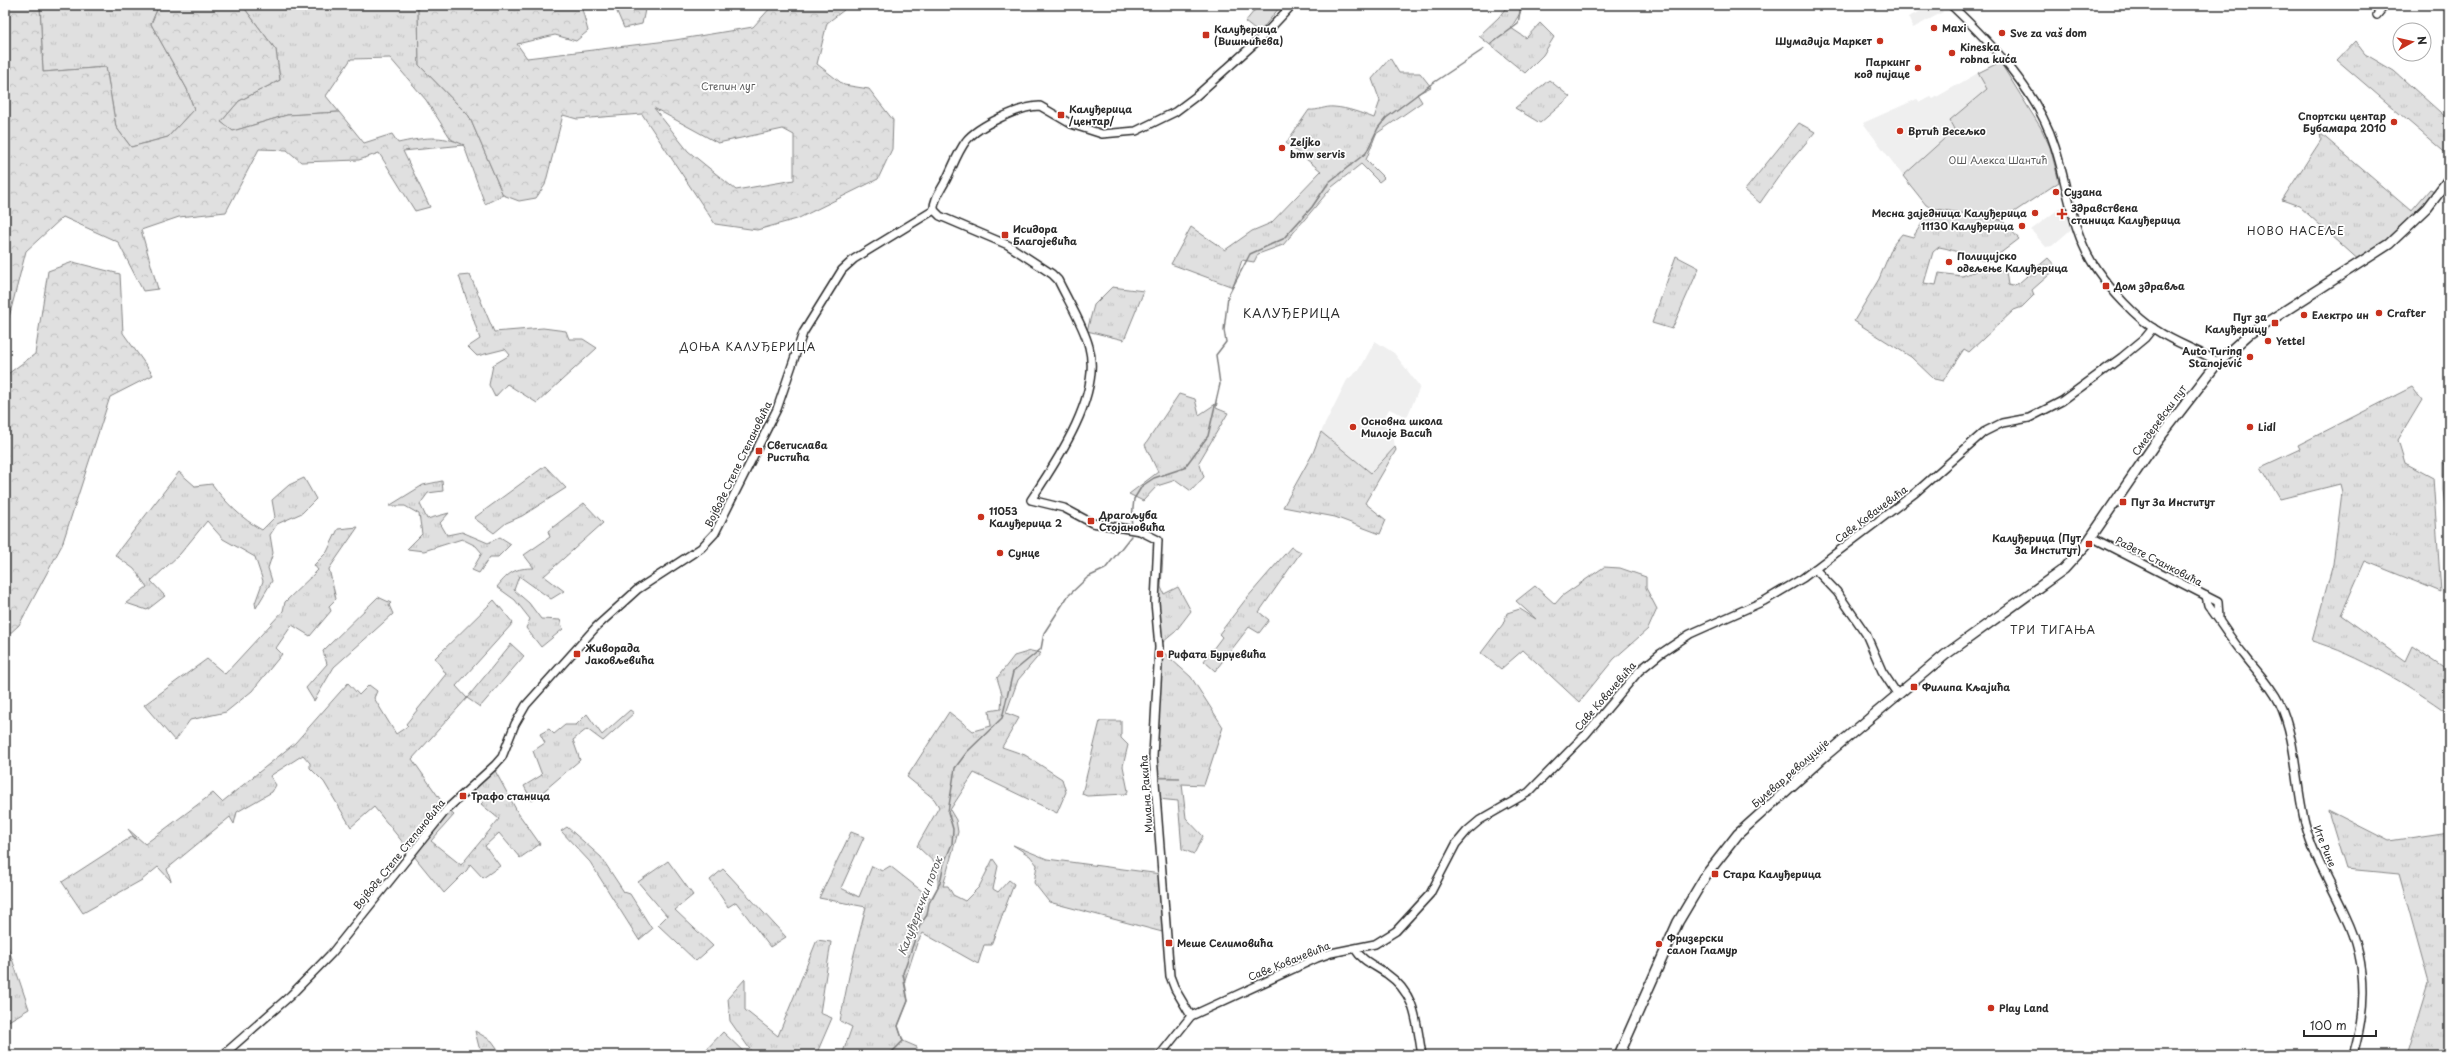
<svg xmlns="http://www.w3.org/2000/svg" width="2454" height="1060" font-family="'Playpen Sans',sans-serif">
<style>
.built{fill:#efefef}
.grass{fill:url(#grass-tufts);stroke:#868686}
.forest{fill:url(#forest-crowns);stroke:#868686;fill-rule:evenodd}
.green{fill:#e0e0e0;stroke:#868686}
.lines{fill:none;stroke-linecap:round;stroke-linejoin:round}
.stream{stroke:#7e7e7e;stroke-width:1.5}
.minor-casing{stroke:#2b2b2b;stroke-width:10}
.major-casing{stroke:#2b2b2b;stroke-width:12}
.minor{stroke:#fff;stroke-width:7}
.major{stroke:#fff;stroke-width:9}
.poi-dot{fill:#c8321e;stroke:#fff;stroke-width:1.5}
.labels{text-anchor:middle;stroke-width:3.5;stroke-linejoin:round;paint-order:stroke}
.poi-label{font-size:10px;font-weight:bold;fill:#2b2b2b;stroke:#fff;text-anchor:start}
.park-label{font-size:10px;fill:#585858;stroke:#fff}
.street-label{font-size:10px;fill:#2b2b2b;stroke:#fff}
.neighbourhood-label{font-size:11px;letter-spacing:1px;fill:#2b2b2b;stroke:#fff}
.water-label{font-size:11px;font-style:italic;fill:#5c5c5c;stroke:#fff}
.quarter-label{font-size:12px;letter-spacing:1px;fill:#2b2b2b;stroke:#fff}
</style>
<defs>
<pattern id="grass-tufts" width="24" height="20" patternUnits="userSpaceOnUse"><rect width="24" height="20" fill="#e0e0e0"/><path d="M3 7l-1-3M5 7V3M7 7l1-3M15 17l-1-3M17 17v-4M19 17l1-3" fill="none" stroke="#c0c0c0"/></pattern>
<pattern id="forest-crowns" width="20" height="18" patternUnits="userSpaceOnUse"><rect width="20" height="18" fill="#e0e0e0"/><path d="M2 6a3 3 0 1 1 6 0M12 15a3 3 0 1 1 6 0" fill="none" stroke="#c0c0c0"/></pattern>
</defs>
<rect width="100%" height="100%" fill="#fff"/>
<filter id="ink" filterUnits="userSpaceOnUse"><feTurbulence type="fractalNoise" baseFrequency=".025" numOctaves="2"/><feDisplacementMap in="SourceGraphic" scale="8" xChannelSelector="R" yChannelSelector="G"/><feConvolveMatrix kernelMatrix="1 2 1 2 8 2 1 2 1" color-interpolation-filters="sRGB"/></filter>
<g filter="url(#ink)">
<!-- built -->
<g class="built">
<polygon points="1934,5 1940,5 1943,12 1913,28 1908,17"/>
<polygon points="1978,73 1987,89 1950,120 1955,129 1903,176 1863,123 1917,99 1920,102 1931,97 1933,99"/>
<polygon points="2068,202 2075,226 2052,246 2046,247 2031,230"/>
<polygon points="1375,341 1394,353 1420,387 1407,417 1389,409 1382,423 1393,433 1395,447 1371,473 1321,432 1347,380 1360,369"/>
</g>
<!-- grass -->
<g class="grass">
<polygon points="40,5 159,5 151,24 187,89 194,109 168,137 131,147 116,127 106,67 43,72"/>
<polygon points="242,5 418,5 419,65 469,116 503,195 485,204 464,146 451,139 426,100 390,58 351,59 326,96 339,112 287,115 233,131 221,122 239,101 280,80 276,50"/>
<polygon points="1508,5 1525,5 1511,28 1526,38 1540,23 1554,37 1543,55 1525,73 1479,36 1499,17"/>
<polygon points="2355,41 2365,54 2394,71 2449,120 2449,156 2337,60"/>
<path d="M1390,58L1399,73H1420L1431,87L1417,94L1422,102L1376,134L1366,160L1384,178L1379,182L1361,164L1332,187L1283,245L1258,254L1254,262L1242,260L1233,287L1171,264L1191,227L1225,250L1252,231L1271,223L1321,171L1286,143L1309,110C1318,111 1325,106 1334,107C1348,108 1361,113 1374,118L1380,101L1372,79Z"/>
<polygon points="1549,80 1570,97 1540,123 1515,108"/>
<polygon points="1799,123 1815,132 1784,169 1760,203 1745,190"/>
<polygon points="2320,133 2411,211 2430,189 2439,193 2362,263 2299,206 2282,200 2321,140"/>
<path d="M1932,208L1960,217L2002,220L2019,239L1990,261C1969,260 1959,250 1939,247L1933,252L1924,283L1936,285L1939,273L1962,276L1990,266L2006,272L2008,285L2012,286L2019,283L2048,258L2057,268L2032,290L2034,295L2022,307L2014,310L1969,352L1964,349L1943,381L1934,379L1911,357L1854,321L1879,279L1893,245L1902,234L1913,237Z"/>
<polygon points="1676,256 1699,268 1672,329 1652,323"/>
<polygon points="470,275 494,332 543,328 566,331 569,339 583,339 597,348 537,403 507,384 495,397 489,385 493,365 510,355 505,349 477,356 468,347 480,339 459,276"/>
<polygon points="1112,287 1144,291 1124,340 1087,331 1094,305"/>
<path d="M2412,387L2422,400L2398,440L2405,463L2433,478L2441,592L2365,561L2341,615L2405,661L2412,646L2449,671V714C2409,685 2359,655 2312,641L2333,564L2342,492L2340,484L2280,499L2261,467L2300,449L2298,445Z"/>
<polygon points="1179,394 1195,399 1199,415 1217,403 1216,408 1228,413 1199,462 1204,477 1191,491 1176,480 1157,486 1143,501 1129,494 1158,472 1145,445"/>
<polygon points="1321,432 1371,473 1395,447 1396,450 1365,503 1386,520 1380,534 1335,517 1283,507 1313,453"/>
<polygon points="2443,462 2449,469 2449,537 2443,490"/>
<polygon points="545,466 566,488 522,516 506,523 494,533 474,518"/>
<path d="M179,472L195,486L212,484C225,502 242,519 262,530L275,517L272,500L289,485L304,478L316,499L302,513L277,524L270,535L273,553L268,568L272,581L256,608L255,603L263,581L255,557L223,539L207,521L180,554L151,581L165,596L147,610L126,603L147,587L134,569L115,555Z"/>
<polygon points="442,481 443,491 428,493 420,504 427,519 449,513 440,523 447,535 462,532 488,543 500,537 511,544 498,557 490,557 479,573 472,570 482,553 476,546 462,539 424,551 407,549 422,534 419,514 405,506 389,506 423,485"/>
<path d="M584,503L603,523L544,576L564,591L551,599L519,576L514,590L529,603L541,619L560,620L563,629L541,647L526,628L530,619L515,600L497,587C509,572 515,568 534,568L524,555L550,537L548,531Z"/>
<polygon points="358,527 329,569 336,599 329,606 331,611 310,636 292,625 276,648 282,654 252,691 226,712 190,720 175,741 144,705 207,659 225,674 283,611 285,602 318,570 314,565 327,552 338,529"/>
<polygon points="1291,547 1301,552 1259,612 1269,620 1259,633 1249,627 1215,671 1204,661 1222,637 1219,634 1246,599"/>
<polygon points="1163,555 1161,587 1164,594 1178,587 1191,611 1175,632 1163,642 1159,641 1157,566"/>
<polygon points="1604,567 1620,568 1646,577 1646,588 1657,609 1648,629 1614,659 1579,702 1523,650 1501,669 1481,653 1503,624 1507,613 1520,609 1536,619 1516,601 1535,586 1555,604 1562,596"/>
<polygon points="378,597 391,603 389,605 393,614 334,667 314,701 306,688 327,664 323,651"/>
<polygon points="494,600 513,623 456,686 467,698 511,644 524,656 480,707 467,698 412,759 447,809 454,815 431,841 461,865 499,819 481,804 484,801 465,792 493,767 518,813 540,844 520,858 499,833 485,846 500,866 483,878 470,864 467,870 444,893 374,807 351,827 324,782 310,768 310,763 303,755 270,776 276,785 272,792 237,812 234,824 230,817 167,869 171,881 158,867 142,880 83,913 62,882 133,836 136,840 128,829 145,844 213,793 222,802 295,743 348,683 359,695 369,685 377,691 374,698 396,734 408,726 406,724 446,674 435,658"/>
<polygon points="1031,651 1041,653 1018,680 1006,713 1019,718 1002,747 1025,755 1062,779 1066,792 1057,813 974,773 950,810 956,820 958,832 943,886 948,886 953,895 965,901 979,887 993,859 998,866 993,889 998,892 1009,880 1014,884 991,945 984,945 978,964 923,933 917,943 904,983 908,1001 898,1026 903,1041 917,1047 916,1055 842,1055 852,1027 840,1021 851,966 866,907 819,898 851,832 864,837 841,888 859,897 872,866 882,871 890,866 932,899 938,887 938,866 917,846 939,807 934,799 907,777 949,712 973,731 991,726 989,711 1001,709 1002,694 997,678 1014,656"/>
<polygon points="1162,651 1191,677 1223,727 1204,785 1182,784 1186,818 1203,836 1194,854 1182,849 1178,801 1158,799 1155,778 1180,778 1154,777"/>
<polygon points="630,710 634,713 603,741 587,729 573,740 580,760 532,801 524,786 542,775 533,751 545,743 540,734 549,729 554,734 565,725 576,725 587,714 602,735"/>
<polygon points="1100,721 1121,721 1121,738 1128,745 1123,766 1128,791 1126,794 1087,796 1082,794"/>
<polygon points="2328,810 2389,841 2449,832 2449,1055 2407,1055 2429,983 2399,874 2346,869"/>
<polygon points="567,827 601,857 624,892 630,894 652,929 639,940 590,862 561,831"/>
<polygon points="1013,845 1047,859 1161,874 1166,933 1049,902 1034,883 1037,865 1030,856"/>
<polygon points="668,861 693,895 675,910 713,946 696,961 658,925 667,916 638,882"/>
<polygon points="723,869 728,874 786,937 770,947 736,902 728,907 710,880"/>
<polygon points="5,929 6,941 29,1009 5,1023"/>
<polygon points="817,940 831,942 820,1013 832,1018 816,1055 754,1055 730,1021 728,998 745,979 745,1010 778,1036"/>
<polygon points="475,1031 492,1041 502,1055 486,1055 479,1047"/>
</g>
<!-- forest -->
<g class="forest">
<path d="M5,5H40L43,72L106,67L116,127L131,147L168,137L194,109L187,89L151,24L159,5H242L276,50L280,80L239,101L221,122L233,131L287,115L339,112L364,143L392,134L398,143C421,138 442,134 464,145L403,151L430,207L415,211L379,153L359,160L301,162L287,150L259,149L226,212L179,217L141,230L158,289L143,291L118,242L63,217L26,251L5,333Z"/>
<path d="M418,5H581L588,31L576,41L555,35L517,44L527,58L675,40L753,27L773,5H839L844,10L827,23L817,64L844,85L869,89L893,120L892,149L878,179L797,219L757,230L715,224L642,114L577,119L563,115L545,185L536,198L519,201L503,195L469,116L419,65ZM654,108L718,143L783,129L794,135V180L736,190L688,151Z"/>
<polygon points="614,5 646,5 642,24 624,28"/>
<polygon points="73,262 120,274 123,333 153,375 110,397 62,545 19,625 5,638 5,376 35,354 48,271"/>
</g>
<!-- green -->
<g class="green">
<polygon points="1259,5 1275,5 1279,8 1259,33 1245,22"/>
<polygon points="2000,62 2041,128 2050,147 2059,182 2002,220 1932,208 1926,205 1903,176 1955,129 1950,120 1987,89 1978,73"/>
<polygon points="723,1032 747,1055 701,1055"/>
</g>
<g class="lines">
<!-- stream -->
<g class="stream">
<polyline points="1491,44 1518,24 1521,5"/>
<polyline points="1131,527 1134,499 1142,486 1154,478 1184,468 1208,436 1220,384 1216,355 1226,342 1224,330 1228,296 1250,254 1283,239 1312,207 1329,182 1366,153 1378,128 1386,118 1430,85 1484,49"/>
<polyline points="889,1055 903,1041 898,1026 908,1001 903,973 920,925 927,915 929,903 940,883 944,863 952,844 953,829 948,812 955,768 967,752 1002,718 1013,672 1041,649 1044,633 1068,596 1088,577 1105,569 1131,536"/>
</g>
<defs>
<g id="minor">
<path d="M1951,5C1991,43 2038,92 2055,147C2068,187 2072,235 2097,270C2111,290 2135,317 2156,330C2175,343 2198,350 2218,362"/>
<polyline points="2377,15 2385,5"/>
<path d="M934,210L940,216L1008,245L1052,274L1058,280C1068,301 1084,326 1089,347C1102,395 1057,461 1031,500L1064,508L1092,523L1140,531L1158,540L1155,602L1159,647L1153,756L1170,976L1175,989L1191,1016"/>
<path d="M934,210C933,200 941,190 945,182C952,169 957,153 966,141C978,126 1020,106 1040,106L1071,124L1102,134L1136,131L1175,112L1195,97L1263,36L1292,5"/>
<polyline points="2091,537 2218,602 2219,618"/>
<polyline points="1815,569 1837,592 1866,634 1882,671 1898,695"/>
<path d="M2206,596L2208,605C2221,622 2231,640 2245,656C2257,672 2270,684 2279,702C2297,740 2295,783 2305,823C2313,856 2332,886 2346,917C2367,961 2367,1009 2353,1055"/>
<path d="M1355,949C1362,961 1376,966 1387,974C1417,995 1416,1022 1422,1055"/>
<polyline points="223,1055 290,996 332,953 447,809 495,765 502,757 515,724 526,705 596,627 638,589 701,548 715,533 777,409 803,333 842,270 854,259 934,210"/>
<polyline points="1160,1055 1191,1016 1317,958 1331,953 1375,944 1396,931 1430,894 1456,844 1467,831 1480,820 1529,792 1586,734 1639,671 1660,654 1690,634 1764,601 1803,578 1915,493 1984,432 2002,423 2029,418 2062,401 2122,357 2145,338 2153,328"/>
</g>
<polyline id="major" points="1619,1055 1678,922 1706,875 1738,834 1826,755 1945,655 2064,569 2085,546 2154,445 2218,362 2249,334 2389,244 2427,208 2449,179"/>
</defs>
<!-- minor casing -->
<use href="#minor" class="minor-casing"/>
<!-- major casing -->
<use href="#major" class="major-casing"/>
<!-- minor -->
<use href="#minor" class="minor"/>
<!-- major -->
<use href="#major" class="major"/>
</g>
</g>
<!-- markers -->
<g class="poi-dot">
<circle cx="1934" cy="28" r="4"/>
<circle cx="2002" cy="33" r="4"/>
<rect x="1202" y="31" width="8" height="8" rx="2"/>
<circle cx="1880" cy="41" r="4"/>
<circle cx="1952" cy="53" r="4"/>
<circle cx="1918" cy="68" r="4"/>
<rect x="1057" y="111" width="8" height="8" rx="2"/>
<circle cx="2394" cy="122" r="4"/>
<circle cx="1900" cy="131" r="4"/>
<circle cx="1282" cy="148" r="4"/>
<circle cx="2056" cy="192" r="4"/>
<circle cx="2035" cy="213" r="4"/>
<path d="M2060 208h4v4h4v4h-4v4h-4v-4h-4v-4h4z"/>
<circle cx="2022" cy="226" r="4"/>
<rect x="1001" y="231" width="8" height="8" rx="2"/>
<circle cx="1949" cy="262" r="4"/>
<rect x="2102" y="282" width="8" height="8" rx="2"/>
<circle cx="2379" cy="313" r="4"/>
<circle cx="2304" cy="315" r="4"/>
<rect x="2271" y="319" width="8" height="8" rx="2"/>
<circle cx="2268" cy="341" r="4"/>
<circle cx="2250" cy="357" r="4"/>
<circle cx="1353" cy="427" r="4"/>
<circle cx="2250" cy="427" r="4"/>
<rect x="755" y="447" width="8" height="8" rx="2"/>
<rect x="2119" y="498" width="8" height="8" rx="2"/>
<circle cx="981" cy="517" r="4"/>
<rect x="1087" y="517" width="8" height="8" rx="2"/>
<rect x="2085" y="540" width="8" height="8" rx="2"/>
<circle cx="1000" cy="553" r="4"/>
<rect x="573" y="650" width="8" height="8" rx="2"/>
<rect x="1156" y="650" width="8" height="8" rx="2"/>
<rect x="1910" y="683" width="8" height="8" rx="2"/>
<rect x="459" y="792" width="8" height="8" rx="2"/>
<rect x="1711" y="870" width="8" height="8" rx="2"/>
<rect x="1165" y="939" width="8" height="8" rx="2"/>
<circle cx="1659" cy="944" r="4"/>
<circle cx="1991" cy="1008" r="4"/>
</g>
<g class="labels">
<!-- poi labels -->
<g class="poi-label">
<text x="1942" y="32">Maxi</text>
<text x="1214" y="33">Калуђерица<tspan x="1214" dy="12">(Вишњићева)</tspan></text>
<text x="2010" y="37">Sve za vaš dom</text>
<text x="1872" y="45" text-anchor="end">Шумадија Маркет</text>
<text x="1960" y="51">Kineska<tspan x="1960" dy="12">robna kuća</tspan></text>
<text x="1910" y="66" text-anchor="end">Паркинг<tspan x="1910" dy="12">код пијаце</tspan></text>
<text x="1069" y="113">Калуђерица<tspan x="1069" dy="12">/центар/</tspan></text>
<text x="2386" y="120" text-anchor="end">Спортски центар<tspan x="2386" dy="12">Бубамара 2010</tspan></text>
<text x="1908" y="135">Вртић Весељко</text>
<text x="1290" y="146">Zeljko<tspan x="1290" dy="12">bmw servis</tspan></text>
<text x="2064" y="196">Сузана</text>
<text x="2071" y="212">Здравствена<tspan x="2071" dy="12">станица Калуђерица</tspan></text>
<text x="2027" y="217" text-anchor="end">Месна заједница Калуђерица</text>
<text x="2014" y="230" text-anchor="end">11130 Калуђерица</text>
<text x="1013" y="233">Исидора<tspan x="1013" dy="12">Благојевића</tspan></text>
<text x="1957" y="260">Полицијско<tspan x="1957" dy="12">одељење Калуђерица</tspan></text>
<text x="2114" y="290">Дом здравља</text>
<text x="2387" y="317">Crafter</text>
<text x="2312" y="319">Електро ин</text>
<text x="2267" y="321" text-anchor="end">Пут за<tspan x="2267" dy="12">Калуђерицу</tspan></text>
<text x="2276" y="345">Yettel</text>
<text x="2242" y="355" text-anchor="end">Auto Turing<tspan x="2242" dy="12">Stanojević</tspan></text>
<text x="1361" y="425">Основна школа<tspan x="1361" dy="12">Милоје Васић</tspan></text>
<text x="2258" y="431">Lidl</text>
<text x="767" y="449">Светислава<tspan x="767" dy="12">Ристића</tspan></text>
<text x="2131" y="506">Пут За Институт</text>
<text x="989" y="515">11053<tspan x="989" dy="12">Калуђерица 2</tspan></text>
<text x="1099" y="519">Драгољуба<tspan x="1099" dy="12">Стојановића</tspan></text>
<text x="2081" y="542" text-anchor="end">Калуђерица (Пут<tspan x="2081" dy="12">За Институт)</tspan></text>
<text x="1008" y="557">Сунце</text>
<text x="585" y="652">Живорада<tspan x="585" dy="12">Јаковљевића</tspan></text>
<text x="1168" y="658">Рифата Бурџевића</text>
<text x="1922" y="691">Филипа Кљајића</text>
<text x="471" y="800">Трафо станица</text>
<text x="1723" y="878">Стара Калуђерица</text>
<text x="1667" y="942">Фризерски<tspan x="1667" dy="12">салон Гламур</tspan></text>
<text x="1177" y="947">Меше Селимовића</text>
<text x="1999" y="1012">Play Land</text>
</g>
<!-- park labels -->
<g class="park-label">
<text x="728" y="90">Степин луг</text>
<text x="1998" y="164">ОШ Алекса Шантић</text>
</g>
<!-- street labels -->
<g class="street-label">
<text transform="translate(2159 420) rotate(-54)" y="4">Смедеревски пут</text>
<text transform="translate(738 464) rotate(-64)" y="4">Војводе Степе Степановића</text>
<text transform="translate(1871 514) rotate(-37)" y="4">Саве Ковачевића</text>
<text transform="translate(2159 561) rotate(27)" y="4">Радете Станковића</text>
<text transform="translate(1605 696) rotate(-49)" y="4">Саве Ковачевића</text>
<text transform="translate(1790 773) rotate(-41)" y="4">Булевар револуције</text>
<text transform="translate(1146 794) rotate(-94)" y="4">Милана Ракића</text>
<text transform="translate(2325 846) rotate(68)" y="4">Ите Рине</text>
<text transform="translate(399 854) rotate(-51)" y="4">Војводе Степе Степановића</text>
<text transform="translate(1289 961) rotate(-22)" y="4">Саве Ковачевића</text>
</g>
<!-- neighbourhood labels -->
<g class="neighbourhood-label">
<text x="2296" y="235">НОВО НАСЕЉЕ</text>
<text x="748" y="351">ДОЊА КАЛУЂЕРИЦА</text>
<text x="2053" y="634">ТРИ ТИГАЊА</text>
</g>
<!-- water labels -->
<g class="water-label">
<text transform="translate(920 906) rotate(-69)" y="4">Калуђерачки поток</text>
</g>
<!-- quarter labels -->
<g class="quarter-label">
<text x="1292" y="318">КАЛУЂЕРИЦА</text>
</g>
</g>
<!-- margin -->
<rect width="2454" height="1060" fill="none" stroke="#fff" stroke-width="20"/>
<rect x="10" y="10" width="2434" height="1040" fill="none" stroke="#2b2b2b" stroke-width="1.5" filter="url(#ink)"/>
<!-- north arrow -->
<g transform="translate(2412 42) rotate(82)"><circle r="19" fill="#ffffff" stroke="#aaaaaa"/>
<path d="M0-3L7 15L0 10L-7 15Z" fill="#c8321e"/>
<text y="-6" font-size="11" font-weight="bold" text-anchor="middle" fill="#2b2b2b">N</text>
</g>
<!-- scale -->
<path d="M2304 1030v6h72v-6" fill="none" stroke="#2b2b2b" stroke-width="2"/>
<text x="2310" y="1030" font-size="12" fill="#2b2b2b" stroke="#ffffff" stroke-width="3" paint-order="stroke">100 m</text>
</svg>
